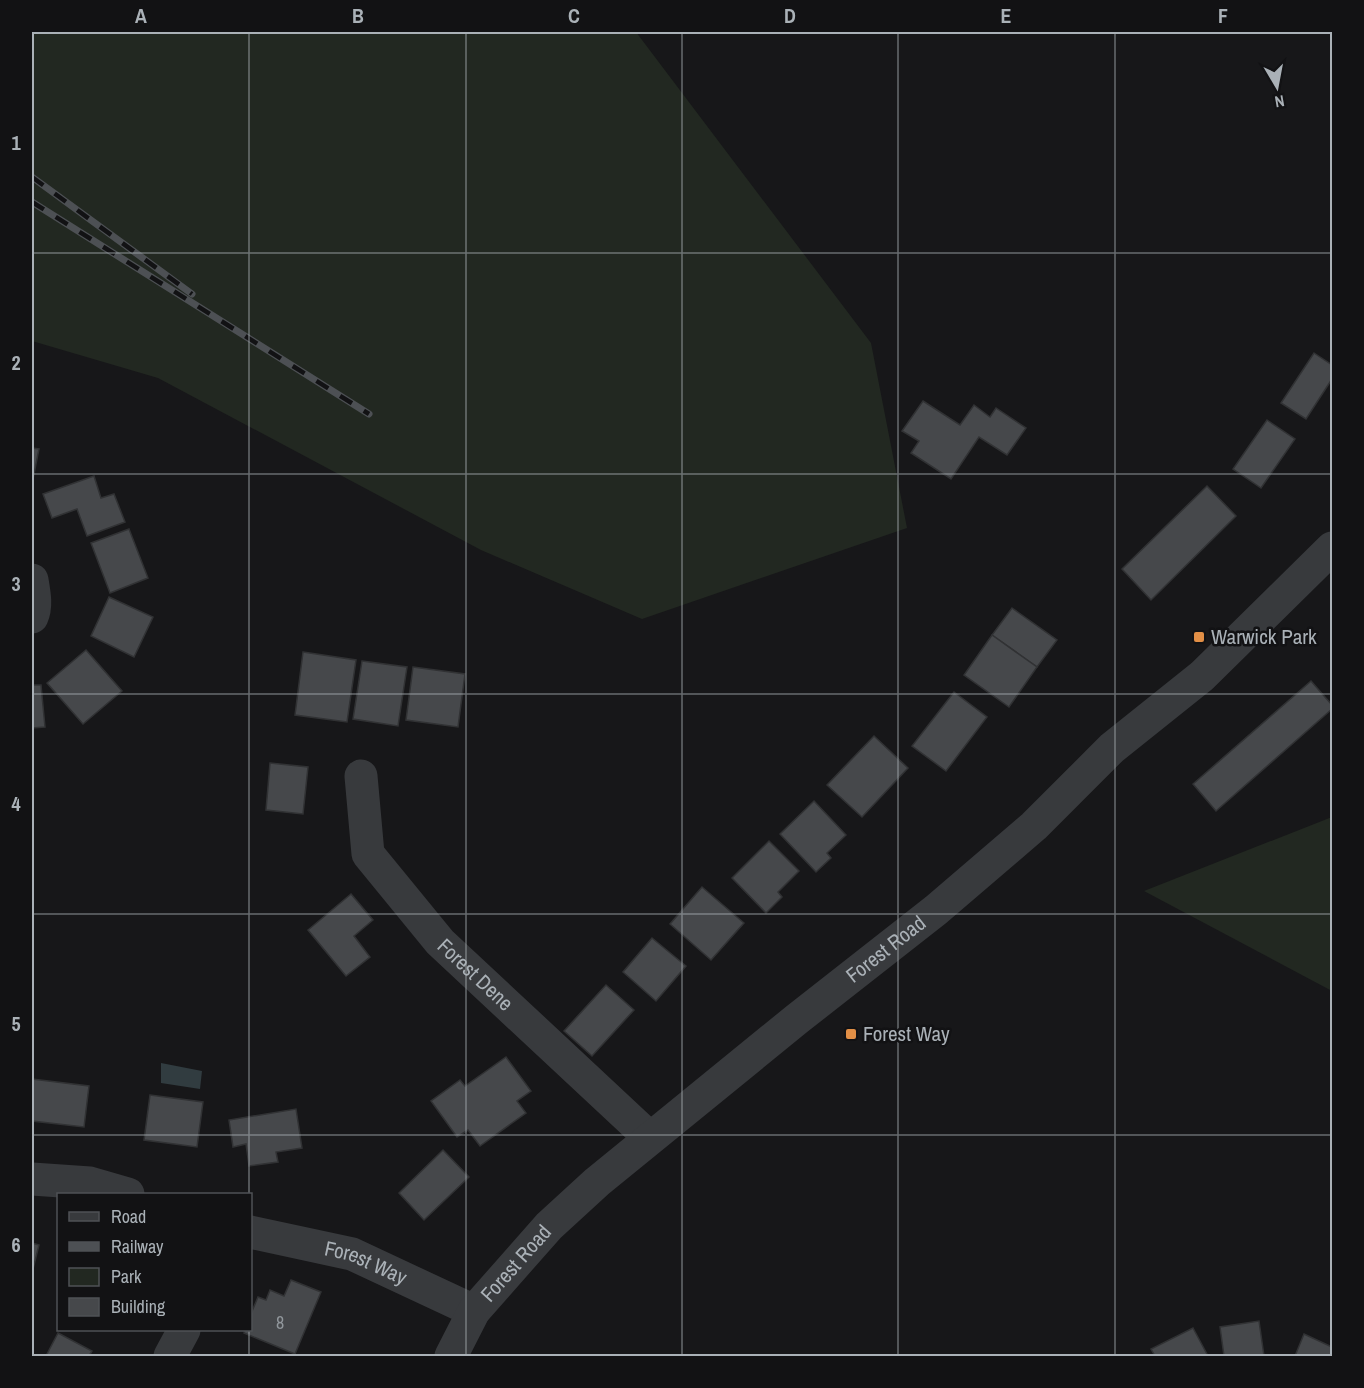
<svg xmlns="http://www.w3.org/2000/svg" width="1364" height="1388" font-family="'Archivo Narrow',sans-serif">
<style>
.green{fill:#222821}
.water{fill:#313c40}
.building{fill:#46484b;stroke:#313234;stroke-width:1.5}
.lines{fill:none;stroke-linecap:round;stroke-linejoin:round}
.minor{stroke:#383a3d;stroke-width:33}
.rail-casing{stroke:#4d5054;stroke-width:7}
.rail{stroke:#121214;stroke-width:4.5;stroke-dasharray:14;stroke-linecap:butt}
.grid{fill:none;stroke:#aab1b7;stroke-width:1.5;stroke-opacity:0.55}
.poi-dot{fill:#e28f46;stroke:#121214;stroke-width:2}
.labels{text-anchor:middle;stroke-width:5;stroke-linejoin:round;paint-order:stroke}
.number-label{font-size:18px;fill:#91979c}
.poi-label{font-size:21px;fill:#aab1b7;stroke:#121214;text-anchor:start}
.street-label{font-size:21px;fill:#aab1b7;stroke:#121214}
.neatline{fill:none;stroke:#aab1b7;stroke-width:2}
.grid-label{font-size:20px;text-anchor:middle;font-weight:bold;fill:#aab1b7}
</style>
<rect width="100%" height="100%" fill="#171719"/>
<!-- green -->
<g class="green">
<polygon points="32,32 636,32 871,343 907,528 642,619 481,550 158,378 32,341"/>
<polygon points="1332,817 1332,991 1144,891"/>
</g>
<!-- water -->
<polygon class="water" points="161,1063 202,1071 200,1089 161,1083"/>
<!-- building -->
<g class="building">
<polygon points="1314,353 1332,365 1332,379 1306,419 1281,403"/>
<polygon points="923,401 960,425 974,405 990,417 996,408 1026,428 1007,455 979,437 951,479 911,453 919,441 902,431"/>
<polygon points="1267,420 1295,439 1261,488 1233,469"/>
<polygon points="32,448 39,449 33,479 32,479"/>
<polygon points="94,476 101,498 114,494 125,522 87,536 77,509 52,518 43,494"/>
<polygon points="1207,486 1236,516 1151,600 1122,569"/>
<polygon points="129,529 148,578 110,593 91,543"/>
<polygon points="109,597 153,617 134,657 91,636"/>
<polygon points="1012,608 1057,640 1037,667 992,635"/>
<polygon points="992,635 1037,667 1009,707 964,675"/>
<polygon points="86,650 122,691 83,724 47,683"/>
<polygon points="303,652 356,660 347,722 295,715"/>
<polygon points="362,661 407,667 398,726 353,719"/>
<polygon points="413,667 465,674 458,727 406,720"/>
<polygon points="1311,681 1332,705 1332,709 1216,811 1193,784"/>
<polygon points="32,685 41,685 45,727 32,728"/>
<polygon points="954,692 987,717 946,771 912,746"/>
<polygon points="874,736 908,768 862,817 827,785"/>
<polygon points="270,763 308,767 303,814 266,810"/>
<polygon points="814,801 846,835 827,853 831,858 816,872 780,834"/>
<polygon points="769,841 799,871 778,892 782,897 766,913 732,878"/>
<polygon points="702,887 744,923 711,960 670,924"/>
<polygon points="351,894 373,920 354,936 370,957 346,976 308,930"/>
<polygon points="652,938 686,966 656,1001 623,972"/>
<polygon points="606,985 634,1010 592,1056 564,1031"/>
<polygon points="506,1057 531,1091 517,1101 526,1113 480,1146 468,1130 457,1137 431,1101 460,1080 465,1086"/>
<polygon points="32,1079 89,1086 84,1127 32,1121"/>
<polygon points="150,1095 203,1102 197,1147 144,1140"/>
<polygon points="296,1109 302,1148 276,1152 278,1162 249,1166 246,1144 233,1147 229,1120"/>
<polygon points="443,1150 469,1177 424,1220 399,1193"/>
<polygon points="32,1243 39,1245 32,1273"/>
<polygon points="291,1280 321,1292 295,1354 244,1333 245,1330 250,1330 250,1316 258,1297 266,1300 270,1290 284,1296"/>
<polygon points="1259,1321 1264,1356 1224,1356 1220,1327"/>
<polygon points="1193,1328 1208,1356 1155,1356 1151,1349"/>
<polygon points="58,1333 92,1351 89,1356 46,1356"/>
<polygon points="1304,1334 1332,1347 1332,1356 1295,1356"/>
</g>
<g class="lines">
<!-- minor -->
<g class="minor">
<path d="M32,580C34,592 37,606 32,617"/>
<path id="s1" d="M361,776L368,854L440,942L650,1138"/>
<polyline points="32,1179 90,1183 128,1194"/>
<path id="s2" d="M250,1232L352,1254L474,1311"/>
<polyline points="170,1356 184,1330"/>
<path id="s3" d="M451,1356L474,1311L549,1226L597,1182L797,1019L936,910L1034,826L1112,748L1202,676L1332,548"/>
</g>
<defs>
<g id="rail">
<polyline points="32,177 192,294"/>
<polyline points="32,202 369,414"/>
</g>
</defs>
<!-- rail casing -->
<use href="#rail" class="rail-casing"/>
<!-- rail -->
<use href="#rail" class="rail"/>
</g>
<!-- grid -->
<path class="grid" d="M249,32V1194M466,32V1356M682,32V1356M898,32V1356M1115,32V1356M32,253H1332M32,474H1332M32,694H1332M32,914H1332M32,1135H1332M249,1330V1356"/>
<!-- markers -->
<g class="poi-dot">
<rect x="1193" y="631" width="12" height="12" rx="3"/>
<rect x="845" y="1028" width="12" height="12" rx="3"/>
</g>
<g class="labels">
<!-- number labels -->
<g class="number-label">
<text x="280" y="1329">8</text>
</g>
<!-- poi labels -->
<g class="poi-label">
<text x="1211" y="644">Warwick Park</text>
<text x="863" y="1041">Forest Way</text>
</g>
<!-- street labels -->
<g class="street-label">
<text dy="7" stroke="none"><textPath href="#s3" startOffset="600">Forest Road</textPath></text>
<text dy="7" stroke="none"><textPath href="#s1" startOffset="240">Forest Dene</textPath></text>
<text dy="7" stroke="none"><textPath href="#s3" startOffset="114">Forest Road</textPath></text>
<text dy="7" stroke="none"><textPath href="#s2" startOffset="120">Forest Way</textPath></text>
</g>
</g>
<!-- border -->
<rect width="1364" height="1388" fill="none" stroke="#121214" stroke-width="66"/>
<!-- legend -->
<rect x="57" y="1193" width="195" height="138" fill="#121214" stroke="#4f5255" stroke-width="1.5"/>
<rect x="69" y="1212" width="30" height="9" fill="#383a3d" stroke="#4f5255" stroke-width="1.5"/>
<text x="111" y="1223" font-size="18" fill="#aab1b7">Road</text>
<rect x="69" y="1242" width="30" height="9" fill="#4d5054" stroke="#4f5255" stroke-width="1.5"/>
<text x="111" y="1253" font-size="18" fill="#aab1b7">Railway</text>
<rect x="69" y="1268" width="30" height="18" fill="#222821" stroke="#4f5255" stroke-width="1.5"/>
<text x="111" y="1283" font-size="18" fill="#aab1b7">Park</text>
<rect x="69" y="1298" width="30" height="18" fill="#46484b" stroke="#4f5255" stroke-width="1.5"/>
<text x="111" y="1313" font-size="18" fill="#aab1b7">Building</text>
<!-- north arrow -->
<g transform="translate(1277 87) rotate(170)" stroke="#121214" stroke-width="4.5" paint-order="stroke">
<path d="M0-4.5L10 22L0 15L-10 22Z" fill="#aab1b7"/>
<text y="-9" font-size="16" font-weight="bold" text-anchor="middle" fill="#aab1b7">N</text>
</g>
<rect x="33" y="33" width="1298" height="1322" class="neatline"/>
<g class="grid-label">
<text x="141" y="23">A</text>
<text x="358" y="23">B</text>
<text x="574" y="23">C</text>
<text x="790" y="23">D</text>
<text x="1006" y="23">E</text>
<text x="1223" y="23">F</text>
<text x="16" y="150">1</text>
<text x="16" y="370">2</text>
<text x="16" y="591">3</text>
<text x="16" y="811">4</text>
<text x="16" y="1031">5</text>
<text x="16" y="1252">6</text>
</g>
</svg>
